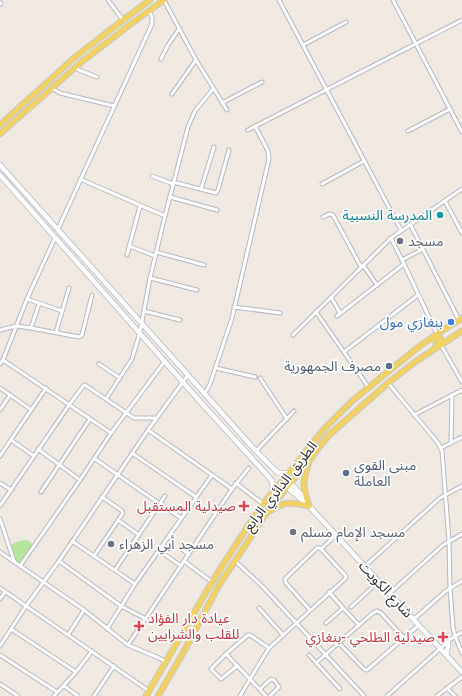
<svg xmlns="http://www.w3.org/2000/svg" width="462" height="696" font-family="Arial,'Noto Sans Arabic',sans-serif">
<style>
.green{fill:#b6e59e}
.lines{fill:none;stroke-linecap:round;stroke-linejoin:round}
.street-casing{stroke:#b4b7c1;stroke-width:5}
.secondary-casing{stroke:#b4b7c1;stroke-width:6}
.primary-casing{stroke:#c9c9c9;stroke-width:7}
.street{stroke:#fff;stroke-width:3}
.secondary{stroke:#fff;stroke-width:4.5}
.primary{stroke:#f2d163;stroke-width:5}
.culture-dot{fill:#0f9aa8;stroke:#fff;stroke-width:1.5}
.worship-dot{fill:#6b7280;stroke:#fff;stroke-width:1.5}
.shop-dot{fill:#3f7fe0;stroke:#fff;stroke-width:1.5}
.service-dot{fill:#5c6f8a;stroke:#fff;stroke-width:1.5}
.health-dot{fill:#e0444e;stroke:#fff;stroke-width:1.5}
.labels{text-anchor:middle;stroke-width:3.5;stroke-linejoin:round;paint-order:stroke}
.culture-label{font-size:14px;fill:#0d838f;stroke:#fff;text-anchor:end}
.worship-label{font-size:14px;fill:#5b616d;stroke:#fff;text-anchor:start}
.shop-label{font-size:14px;fill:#366cbe;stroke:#fff;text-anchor:end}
.service-label{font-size:14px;fill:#4e5e75;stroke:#fff;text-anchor:end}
.street-label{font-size:14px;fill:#2e2e2e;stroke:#fff}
.health-label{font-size:14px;fill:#be3a42;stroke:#fff;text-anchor:end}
</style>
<rect width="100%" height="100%" fill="#efe9e1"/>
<!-- green -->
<path class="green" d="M26,540C30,540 32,543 33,547L29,552L25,555L22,561L19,564L14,560C9,544 8,543 26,540Z"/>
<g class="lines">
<defs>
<g id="street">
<polyline points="108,0 123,20"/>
<polyline points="164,0 196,60 227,110"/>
<polyline points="279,0 401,230"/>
<polyline points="393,0 462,132"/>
<polyline points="0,2 1,4"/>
<polyline points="303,45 346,22"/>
<polyline points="161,59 168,45 179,29"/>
<polyline points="75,67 79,70 97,77"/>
<polyline points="51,88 60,93 114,106"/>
<polyline points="172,94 196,60"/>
<polyline points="222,103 262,82"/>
<polyline points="248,130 462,20"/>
<polyline points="408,131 450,109"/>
<polyline points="152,176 173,184"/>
<polyline points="80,179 165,216"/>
<polyline points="173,182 216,193 218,190 229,150"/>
<polyline points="322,184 364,161"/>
<polyline points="201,189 214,147"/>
<polyline points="170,197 217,210"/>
<polyline points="445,201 462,233"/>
<polyline points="323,217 329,214 333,215 361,267"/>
<polyline points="410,224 459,320"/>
<polyline points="58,229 152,24 152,17 149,11"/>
<polyline points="391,238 404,264 437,334"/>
<polyline points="129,246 155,256"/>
<polyline points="156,252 204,265"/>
<polyline points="127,255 140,206"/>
<polyline points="402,260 423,249"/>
<polyline points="363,265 377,285"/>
<polyline points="150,278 197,290"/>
<polyline points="331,297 340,313"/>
<polyline points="27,299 62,311"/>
<polyline points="234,307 280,313"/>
<polyline points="144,311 180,320"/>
<polyline points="316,312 369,388"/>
<polyline points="337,316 404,264"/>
<polyline points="31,328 39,304"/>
<polyline points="0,330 16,326 31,328 79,337 82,335 92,295"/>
<polyline points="56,332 69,288"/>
<polyline points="293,335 391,238 462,189"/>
<polyline points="441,345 462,382"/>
<polyline points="344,352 418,295"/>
<path d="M3,360C39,384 75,409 111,433"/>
<polyline points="0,364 3,360 27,299 55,238"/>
<polyline points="99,364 120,378"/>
<polyline points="216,368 255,377"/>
<polyline points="260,378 287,419"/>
<polyline points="388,383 438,443 442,451 449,541 450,588 453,627 455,636 462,653"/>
<polyline points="0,388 30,409"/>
<polyline points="205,393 210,384 232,318 269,159 268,151 255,126"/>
<polyline points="106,399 132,359 140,332 150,278 165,216 188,127 195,111 213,89"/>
<polyline points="0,410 10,395"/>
<polyline points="414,415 462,390"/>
<polyline points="148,430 232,489"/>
<polyline points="11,440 34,456"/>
<polyline points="451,443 452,395"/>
<polyline points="441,448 462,437"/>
<polyline points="38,449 80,480"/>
<polyline points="256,451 294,411"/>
<polyline points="132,453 196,497"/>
<polyline points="0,456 46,388"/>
<polyline points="95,459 160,504 181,518"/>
<polyline points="0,483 11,490"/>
<polyline points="236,483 263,504"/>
<polyline points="41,492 90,419"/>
<polyline points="0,506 69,405 84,385 85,385 134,418 156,418"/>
<polyline points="0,519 14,561"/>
<polyline points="118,520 139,535"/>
<polyline points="72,541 135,584"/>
<polyline points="180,548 189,554"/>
<polyline points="160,551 181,566"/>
<polyline points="0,552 84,610 128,645 159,658 166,662"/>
<polyline points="94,556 123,513 121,510 102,497"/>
<polyline points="59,561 121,606 146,619"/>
<polyline points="184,561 212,582"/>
<polyline points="235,561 262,586 364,696"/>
<polyline points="20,566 80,480 111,433 165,361"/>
<polyline points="365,566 440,498 462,486"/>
<polyline points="115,570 165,496"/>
<polyline points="0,588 149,691"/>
<polyline points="329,592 343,608"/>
<polyline points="390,593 443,545 462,534"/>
<polyline points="0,599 5,592"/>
<polyline points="351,607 379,581"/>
<polyline points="259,608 283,635"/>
<polyline points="310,610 286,583 285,579 317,548 320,548 321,549 336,535"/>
<polyline points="414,619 446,591 462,581"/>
<polyline points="326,623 343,608 359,625"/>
<polyline points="11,629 76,672"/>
<polyline points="107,629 135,584 212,475"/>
<polyline points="68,635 84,610"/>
<polyline points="339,643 364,669 367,670 419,625"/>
<polyline points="128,645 232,489 249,468"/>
<polyline points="0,646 26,606 59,561 148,430 188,375"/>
<polyline points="226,654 266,696"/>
<polyline points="0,655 57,692"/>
<polyline points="309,655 340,689"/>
<polyline points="316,663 359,625 373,613 377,611 381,613 404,638"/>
<polyline points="237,666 221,679 211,669 226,654 248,635 250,635 269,648"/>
<polyline points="0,684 18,696"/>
<polyline points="64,686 78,696"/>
<polyline points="447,688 455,696"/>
<polyline points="260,689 271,679 274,680 279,687 270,696"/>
<polyline points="54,696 76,672 92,651"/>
<polyline points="94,696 114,666"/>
<polyline points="240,696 250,679 269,648 345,579 346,577 345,575 321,549"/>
<polyline points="387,696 451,639 462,632"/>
<polyline points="437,696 462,677"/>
</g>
<g id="secondary">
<polyline points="0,165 256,451 277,472 280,473 289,473"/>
<polyline points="0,175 204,406 267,475 272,481 274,492"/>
<polyline points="290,483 299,492 306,501"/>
<polyline points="287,487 309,506 462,672"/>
<polyline points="446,654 448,648 448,642"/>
</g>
<g id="primary">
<polyline points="0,125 74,58 123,20 150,0"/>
<polyline points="0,134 79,64 128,26 164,0"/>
<polyline points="434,339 439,337 441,339 441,342 436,345"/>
<path d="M308,465C302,483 303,488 309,506"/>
<path d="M270,511C284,501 293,502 309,506"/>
<polyline points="146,696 212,582 246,529 263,504 289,473 324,429 352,401 416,349 437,334 462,318"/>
<polyline points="158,696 183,653 219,585 235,561 265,515 287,487 309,461 320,446 329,435 388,383 415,362 462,331"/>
</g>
</defs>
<!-- street casing -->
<use href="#street" class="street-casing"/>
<!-- secondary casing -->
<use href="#secondary" class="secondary-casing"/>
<!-- primary casing -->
<use href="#primary" class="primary-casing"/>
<!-- street -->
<use href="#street" class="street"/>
<!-- secondary -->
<use href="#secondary" class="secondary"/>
<!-- primary -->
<use href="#primary" class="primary"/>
</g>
<!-- markers -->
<circle class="culture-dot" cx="440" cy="215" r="4"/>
<g class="worship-dot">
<circle cx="400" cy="241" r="4"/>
<circle cx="293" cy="532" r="4"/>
<circle cx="111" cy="544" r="4"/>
</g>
<circle class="shop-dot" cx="451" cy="322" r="4"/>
<g class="service-dot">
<circle cx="389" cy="366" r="4"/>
<circle cx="346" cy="473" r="4"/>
</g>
<g class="health-dot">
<path d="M242 500h4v4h4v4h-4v4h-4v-4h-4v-4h4z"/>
<path d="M137 620h4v4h4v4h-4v4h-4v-4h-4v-4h4z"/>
<path d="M441 631h4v4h4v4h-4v4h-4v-4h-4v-4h4z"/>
</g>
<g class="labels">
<!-- culture labels -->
<g class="culture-label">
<text x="432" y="220">المدرسة النسبية</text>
</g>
<!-- worship labels -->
<g class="worship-label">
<text x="408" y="246">مسجد</text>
<text x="301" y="537">مسجد الإمام مسلم</text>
<text x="119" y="549">مسجد أبي الزهراء</text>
</g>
<!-- shop labels -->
<g class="shop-label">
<text x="443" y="327">بنغازي مول</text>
</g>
<!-- service labels -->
<g class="service-label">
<text x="381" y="371">مصرف الجمهورية</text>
<text x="354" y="470" text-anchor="start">مبنى القوى<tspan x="354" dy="16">العاملة</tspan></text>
</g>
<!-- street labels -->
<g class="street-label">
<text transform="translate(280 486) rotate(-52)" y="5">الطريق الدائري الرابع</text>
<text transform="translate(386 589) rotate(47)" y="5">شارع الكويت</text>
</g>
<!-- health labels -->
<g class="health-label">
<text x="236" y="511">صيدلية المستقبل</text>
<text x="148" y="623" text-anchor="start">عيادة دار الفؤاد<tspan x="148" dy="16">للقلب والشرايين</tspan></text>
<text x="435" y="642">صيدلية الطلحي -بنغازي</text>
</g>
</g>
</svg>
